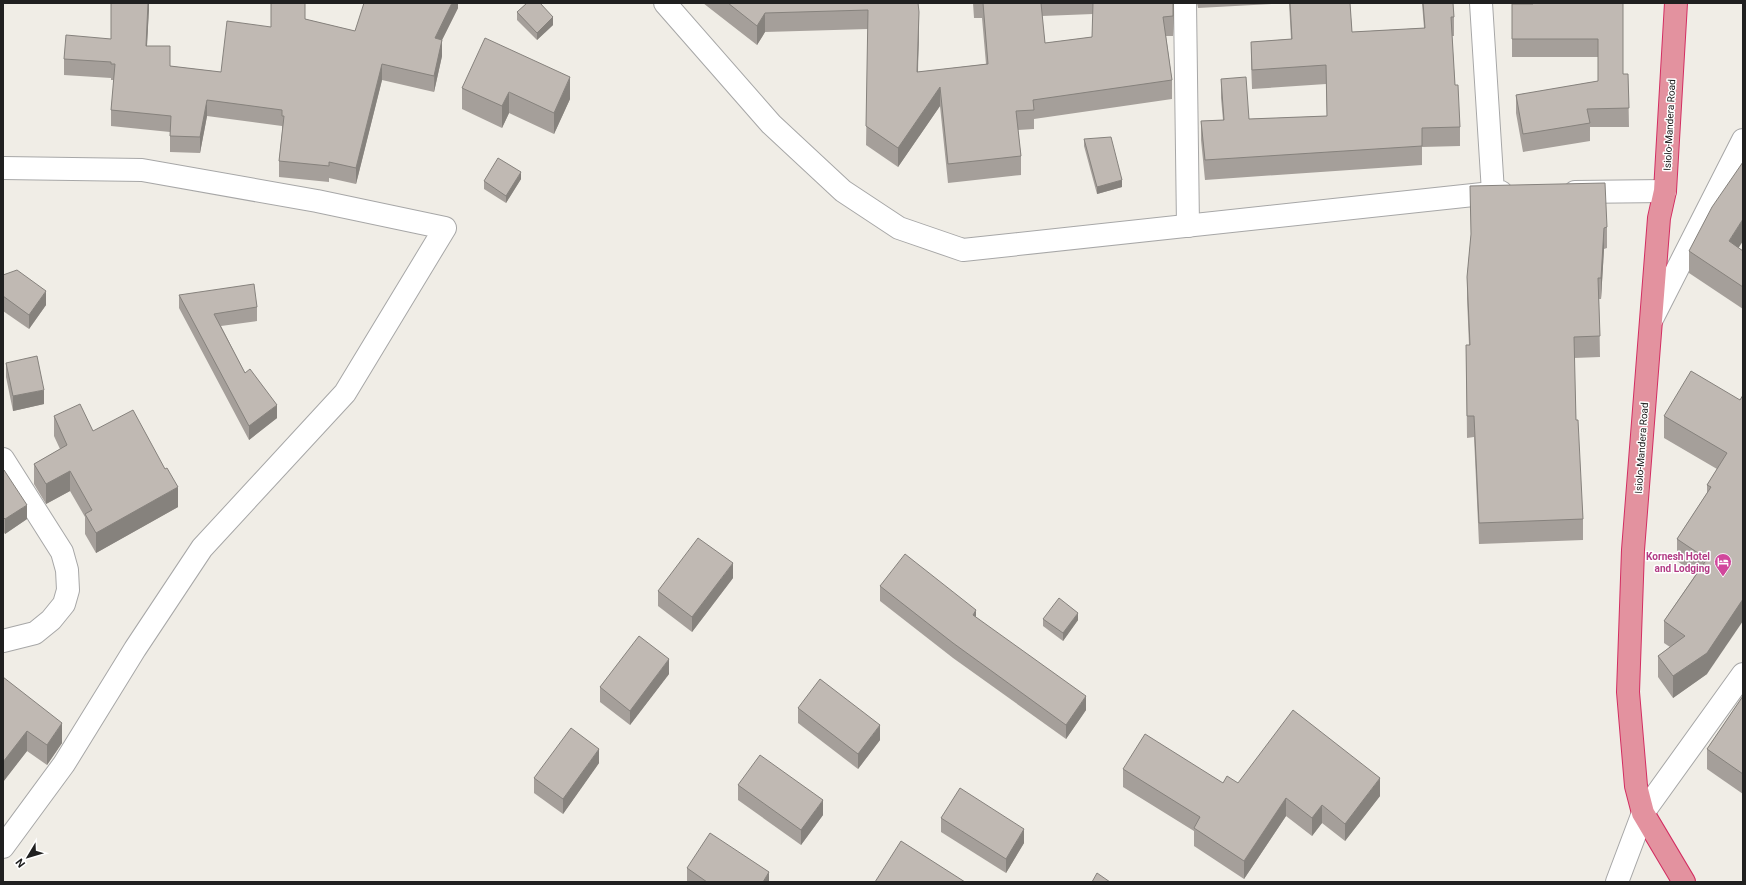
<svg xmlns="http://www.w3.org/2000/svg" width="1746" height="885" font-family="Roboto,sans-serif">
<style>
.lines{fill:none;stroke-linecap:round;stroke-linejoin:round}
.minor-casing{stroke:#a7a7a7;stroke-width:24}
.highway-casing{stroke:#d32e62;stroke-width:24}
.minor{stroke:#fff;stroke-width:22}
.highway{stroke:#e3929f;stroke-width:22}
.wall{fill:#a59f9a;fill-rule:evenodd}
.shaded-wall{fill:#86827d}
.building{fill:#c0b9b3;stroke:#86827d}
.labels{text-anchor:middle;stroke-width:3;stroke-linejoin:round;paint-order:stroke}
.street-label{font-size:10px;fill:#202020;stroke:#fff}
.hotel-label{font-size:10px;font-weight:bold;fill:#b23c85;stroke:#fff;text-anchor:end}
</style>
<rect width="100%" height="100%" fill="#f0ede6"/>
<g class="lines">
<defs>
<g id="minor">
<polyline points="665,3 771,124 843,191 899,228 963,250 1501,192"/>
<polyline points="1185,3 1188,226"/>
<polyline points="1481,3 1493,192"/>
<polyline points="3,168 142,170 317,201 445,228 345,393 202,548 135,649 64,764 3,847"/>
<polyline points="1575,192 1665,191"/>
<polyline points="1652,319 1743,140"/>
<polyline points="3,459 62,552 67,570 68,590 64,604 51,620 35,633 3,641"/>
<polyline points="1617,882 1643,813 1743,674"/>
</g>
<polyline id="highway" points="1676,3 1665,191 1659,218 1633,550 1628,692 1636,786 1643,813 1684,882"/>
</defs>
<!-- minor casing -->
<use href="#minor" class="minor-casing"/>
<!-- highway casing -->
<use href="#highway" class="highway-casing"/>
<!-- minor -->
<use href="#minor" class="minor"/>
<!-- highway -->
<use href="#highway" class="highway"/>
</g>
<!-- wall -->
<g class="wall">
<polygon points="149,3 147,46 170,66 221,72 271,27 305,19 355,31 458,3 458,8 442,40 442,56 434,92 382,80 356,184 329,178 329,182 279,177 279,161 282,132 282,126 207,116 200,153 170,152 170,132 111,126 111,110 114,80 111,80 111,78 64,75 64,59 111,39"/>
<path d="M703,3H918L919,31L918,72L986,64L982,18H974L973,3H1174L1173,36H1166L1172,80V99L1034,119V129L1018,130L1021,156V175L948,183L940,106L898,167L866,145L868,29L765,32L757,45ZM1093,14L1092,37L1045,43L1042,16Z"/>
<polygon points="1197,3 1350,3 1352,32 1424,28 1422,3 1453,3 1454,17 1454,36 1452,36 1455,85 1460,127 1460,146 1422,147 1422,165 1205,180 1201,140 1201,121 1223,120 1221,98 1221,79 1249,119 1327,116 1326,84 1252,89 1251,61 1251,42 1291,39 1289,3 1198,8"/>
<polygon points="1532,3 1623,3 1623,74 1628,74 1629,127 1590,127 1590,141 1523,152 1516,113 1516,95 1598,81 1598,57 1512,57 1512,4 1532,4"/>
<polygon points="517,12 553,25 537,40 517,20"/>
<polygon points="462,88 570,99 554,134 509,113 502,128 462,109"/>
<polygon points="1084,139 1122,187 1097,194 1084,146"/>
<polygon points="521,179 506,203 484,189 484,181"/>
<polygon points="1607,227 1607,248 1604,249 1601,299 1599,299 1600,357 1574,358 1576,420 1583,519 1583,540 1479,544 1474,437 1467,438 1466,345 1469,345 1467,298 1467,277 1471,236"/>
<polygon points="1739,248 1743,251 1743,309 1689,273 1689,251"/>
<polygon points="3,275 46,305 29,329 3,311"/>
<polygon points="179,295 257,307 257,321 221,326 245,373 277,418 249,440 179,308"/>
<polygon points="6,363 44,404 13,411 6,377"/>
<polygon points="1740,400 1707,674 1673,698 1658,677 1658,656 1670,647 1664,643 1664,621 1696,574 1677,561 1677,539 1707,493 1707,485 1717,469 1664,438 1664,416"/>
<polygon points="54,416 93,431 178,507 96,553 85,534 85,517 70,491 46,504 34,484 34,464 60,449 54,436"/>
<polygon points="3,471 27,519 5,534 3,531"/>
<polygon points="733,578 692,632 658,606 658,591"/>
<polygon points="880,586 976,617 1086,710 1066,739 953,658 880,601"/>
<polygon points="1043,619 1078,620 1063,641 1043,626"/>
<polygon points="669,674 630,725 600,702 600,687"/>
<polygon points="3,677 62,743 47,765 27,751 3,782"/>
<polygon points="1743,696 1743,794 1707,769 1707,749"/>
<polygon points="798,708 880,740 858,769 798,723"/>
<polygon points="599,763 563,814 534,793 534,778"/>
<polygon points="1123,769 1223,783 1238,783 1380,796 1345,841 1322,823 1312,836 1286,816 1244,879 1194,846 1194,831 1123,787"/>
<polygon points="738,785 823,815 801,845 738,800"/>
<polygon points="941,818 1024,843 1006,873 941,832"/>
<polygon points="687,868 769,882 687,882"/>
</g>
<!-- shaded-wall -->
<g class="shaded-wall">
<polygon points="148,3 149,3 149,10 146,62 146,46"/>
<polygon points="452,3 458,3 458,8 442,40 442,56 434,92 435,38"/>
<polygon points="1173,3 1174,3 1173,36"/>
<polygon points="919,12 919,31 917,91 917,72"/>
<polygon points="765,13 765,32 757,45 757,26"/>
<polygon points="553,17 553,25 537,40 537,33"/>
<polygon points="382,64 382,80 356,184 356,168"/>
<polygon points="570,77 570,99 554,134 554,113"/>
<polygon points="940,87 940,106 898,167 898,148"/>
<polygon points="509,92 509,113 502,128 502,106"/>
<polygon points="207,100 207,116 200,153 200,137"/>
<polygon points="521,172 521,179 506,203 506,196"/>
<polygon points="1122,180 1122,187 1097,194 1097,187"/>
<polygon points="1743,219 1743,241 1729,263 1729,241"/>
<polygon points="1604,228 1604,249 1601,299 1601,278"/>
<polygon points="46,291 46,305 29,329 29,315"/>
<polygon points="44,390 44,404 13,411 13,396"/>
<polygon points="277,405 277,418 249,440 249,426"/>
<polygon points="70,471 70,491 46,504 46,484"/>
<polygon points="178,487 178,507 96,553 96,533"/>
<polygon points="27,505 27,519 5,534 5,519"/>
<polygon points="733,563 733,578 692,632 692,617"/>
<polygon points="1743,599 1743,621 1707,674 1673,698 1673,676"/>
<polygon points="976,610 976,624 973,615"/>
<polygon points="1078,613 1078,620 1063,641 1063,633"/>
<polygon points="669,659 669,674 630,725 630,711"/>
<polygon points="1086,696 1086,710 1066,739 1066,725"/>
<polygon points="62,723 62,743 47,765 47,745"/>
<polygon points="880,725 880,740 858,769 858,754"/>
<polygon points="27,731 27,751 3,782 3,762"/>
<polygon points="599,749 599,763 563,814 563,799"/>
<polygon points="1380,778 1380,796 1345,841 1345,824"/>
<polygon points="1286,798 1286,816 1244,879 1244,861"/>
<polygon points="823,800 823,815 801,845 801,830"/>
<polygon points="1322,805 1322,823 1312,836 1312,818"/>
<polygon points="1024,829 1024,843 1006,873 1006,859"/>
<polygon points="769,872 769,882 763,882"/>
</g>
<!-- building -->
<g class="building">
<polygon points="111,3 148,3 146,46 170,46 170,66 221,72 227,21 271,27 271,3 305,3 305,19 355,31 364,3 452,3 435,38 442,40 434,76 382,64 356,168 329,162 329,166 279,161 284,116 282,116 282,110 207,100 200,137 170,136 171,116 111,110 115,64 111,64 111,62 64,59 66,35 111,39"/>
<polygon points="527,3 540,3 553,17 537,33 517,12"/>
<polygon points="728,3 918,3 919,12 917,72 988,64 983,3 1041,3 1045,43 1092,37 1093,3 1173,3 1173,16 1163,17 1172,80 1033,100 1034,110 1016,111 1021,156 948,164 940,87 898,148 866,126 868,10 765,13 757,26"/>
<polygon points="1290,3 1350,3 1352,32 1425,28 1423,3 1453,3 1454,17 1451,17 1455,85 1458,85 1460,127 1422,128 1422,146 1205,160 1201,121 1224,120 1221,79 1246,77 1249,119 1327,116 1326,65 1252,70 1251,42 1292,39"/>
<polygon points="1533,3 1623,3 1623,74 1628,74 1629,108 1587,109 1590,123 1523,134 1516,95 1598,81 1598,39 1512,39 1512,4 1533,4"/>
<polygon points="485,38 570,77 554,113 509,92 502,106 462,88"/>
<polygon points="1111,137 1122,180 1097,187 1084,139"/>
<polygon points="498,158 521,172 506,196 484,181"/>
<polygon points="1743,162 1743,219 1729,241 1743,251 1743,287 1689,251 1712,207"/>
<polygon points="1605,183 1607,227 1604,228 1601,278 1598,278 1600,336 1574,337 1576,420 1578,420 1583,519 1479,523 1474,416 1467,416 1466,345 1470,345 1467,277 1471,234 1470,186"/>
<polygon points="17,270 46,291 29,315 3,296 3,275"/>
<polygon points="254,284 257,307 214,314 245,373 250,369 277,405 249,426 179,295"/>
<polygon points="37,356 44,390 13,396 6,363"/>
<polygon points="1691,371 1740,400 1743,395 1743,599 1707,653 1673,676 1658,656 1685,636 1664,621 1707,559 1677,539 1711,487 1707,485 1727,453 1664,416"/>
<polygon points="80,404 93,431 133,410 165,469 167,468 178,487 96,533 85,514 92,510 70,471 46,484 34,464 67,445 54,416"/>
<polygon points="4,470 27,505 5,519 3,517 3,471"/>
<polygon points="698,538 733,563 692,617 658,591"/>
<polygon points="905,554 976,610 973,615 1086,696 1066,725 953,643 880,586"/>
<polygon points="1059,598 1078,613 1063,633 1043,619"/>
<polygon points="639,636 669,659 630,711 600,687"/>
<polygon points="3,677 62,723 47,745 27,731 3,762"/>
<polygon points="820,679 880,725 858,754 798,708"/>
<polygon points="1743,696 1743,774 1707,749"/>
<polygon points="1293,710 1380,778 1345,824 1322,805 1312,818 1286,798 1244,861 1194,828 1200,817 1123,769 1145,734 1223,783 1227,776 1238,783"/>
<polygon points="571,728 599,749 563,799 534,778"/>
<polygon points="760,755 823,800 801,830 738,785"/>
<polygon points="960,788 1024,829 1006,859 941,818"/>
<polygon points="710,833 769,872 763,882 707,882 687,868"/>
<polygon points="901,841 965,882 875,882"/>
<polygon points="1097,873 1110,882 1092,882"/>
</g>
<!-- icons -->
<defs>
<symbol id="hotel-pin" viewBox="-11 -11 22 30"><path d="M0 17L-7.5 6A9.5 9.5 0 1 1 7.5 6Z" fill="#d1479c" stroke="#fff"/><path d="M-6-4.5h1.5V1H6V5H4.5V3h-9V5H-6ZM-4 0a1.8 1.8 0 1 1 3.6 0ZM.5 0V-2.5h3Q6-2.5 6 0Z" fill="#fff"/></symbol>
</defs>
<g fill-rule="evenodd">
<use href="#hotel-pin" x="1713" y="552" width="20" height="27"/>
</g>
<g class="labels">
<!-- street labels -->
<g class="street-label">
<text transform="translate(1669 125) rotate(-87)" y="4">Isiolo-Mandera Road</text>
<text transform="translate(1641 448) rotate(-86)" y="4">Isiolo-Mandera Road</text>
</g>
<!-- hotel labels -->
<g class="hotel-label">
<text x="1710" y="560">Kornesh Hotel<tspan x="1710" dy="12">and Lodging</tspan></text>
</g>
</g>
<!-- border -->
<rect width="1746" height="885" fill="none" stroke="#202020" stroke-width="8"/>
<!-- north arrow -->
<g transform="translate(28 857) rotate(232)" stroke="#ffffff" stroke-width="3" paint-order="stroke">
<path d="M0-3L7 15L0 10L-7 15Z" fill="#202020"/>
<text y="-6" font-size="11" font-weight="bold" text-anchor="middle" fill="#202020">N</text>
</g>
</svg>
